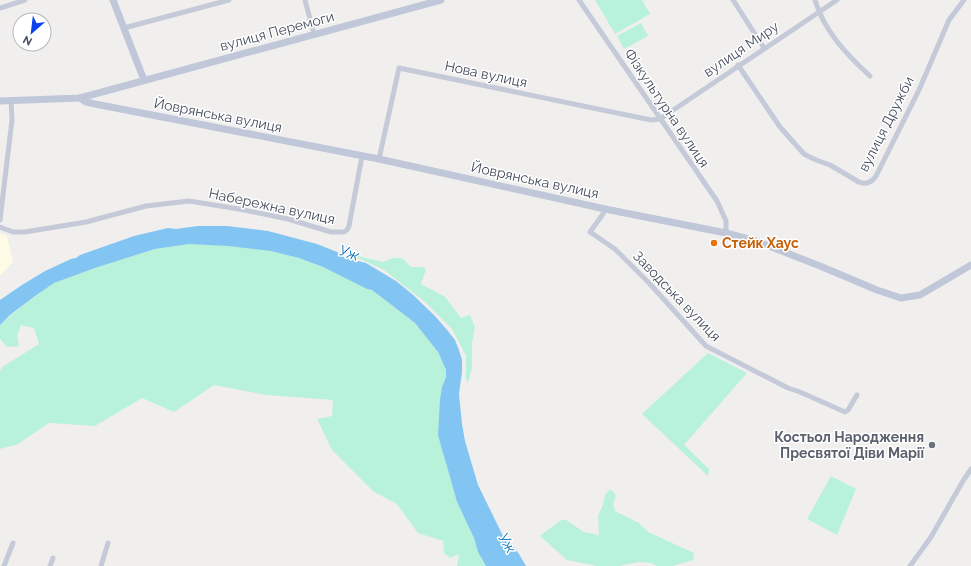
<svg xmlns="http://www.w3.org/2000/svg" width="971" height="566" font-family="Raleway,sans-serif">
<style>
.commercial{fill:#fdfbe6}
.green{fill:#b9f2db}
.water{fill:#83c5f2}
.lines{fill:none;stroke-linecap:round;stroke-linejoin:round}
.street{stroke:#c4cad7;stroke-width:5}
.secondary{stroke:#c0c7d9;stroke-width:7}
.food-dot{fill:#e8710a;stroke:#fff;stroke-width:1.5}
.worship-dot{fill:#6b7280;stroke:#fff;stroke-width:1.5}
.labels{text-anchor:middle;stroke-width:3;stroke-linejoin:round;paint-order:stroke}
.street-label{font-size:14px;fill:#454d5d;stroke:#fff}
.food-label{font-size:14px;font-weight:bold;fill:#c56008;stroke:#fff;text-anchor:start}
.worship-label{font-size:14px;font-weight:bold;fill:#5b616d;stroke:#fff;text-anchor:end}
.water-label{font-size:15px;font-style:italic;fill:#026ab4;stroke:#fff}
</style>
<rect width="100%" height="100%" fill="#f1efee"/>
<!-- commercial -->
<polygon class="commercial" points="0,233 7,236 13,262 0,276"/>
<!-- green -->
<g class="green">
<polygon points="595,0 642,0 650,14 615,34"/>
<polygon points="641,23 648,36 624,49 617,36"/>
<path d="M189,244C216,245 244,245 271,251C304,257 337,272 367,289L372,290L415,323L438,352L446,370V377L442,387L445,460L457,502L474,538L478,552L486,566H457L459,554L450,558L444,553L443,541L418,533L397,504L374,492L332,450L317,419L332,416L333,400L266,395L214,385L174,412L142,398L95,426L49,423L18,444L0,449V371L2,367L39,344L34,328L21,325L17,336L19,346L7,347L0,339V325L10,316L35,296L54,283L95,268L155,249Z"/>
<polygon points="350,254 383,262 393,258 402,258 411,267 424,267 426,270 421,284 445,297 461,318 470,315 475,327 472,343 472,368 468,382 466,379 466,356 452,329 424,301 384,270"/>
<polygon points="708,353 747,373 684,445 709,469 708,476 642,414"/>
<polygon points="831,476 856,489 837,535 807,519"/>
<polygon points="610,489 616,495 613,504 615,511 639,523 648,532 694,553 693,560 672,566 657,566 651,563 638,562 619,566 597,566 567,560 540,536 561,520 566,520 584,532 599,535 598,515 603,505 605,495"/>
</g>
<!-- water -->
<polygon class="water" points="198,226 227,226 268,231 317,244 337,252 343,257 366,263 396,281 412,294 435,316 448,331 455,340 459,350 462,360 462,372 459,394 462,424 465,441 478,485 503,536 510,542 519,554 526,566 486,566 478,552 474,538 457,502 438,435 440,400 442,387 446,377 446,370 438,352 415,323 372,290 367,289 323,267 299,258 271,251 228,246 189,244 155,249 95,268 54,283 35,296 10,315 0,325 0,300 22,285 45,271 71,259 76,258 80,255 134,236 168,228 176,229"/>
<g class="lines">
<!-- street -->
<g class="street">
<polyline points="305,0 314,34"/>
<polyline points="579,0 717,201 726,221 726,233"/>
<polyline points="733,0 764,48"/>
<path d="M815,0C824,31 847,55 870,76"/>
<polyline points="0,8 25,0"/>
<polyline points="124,28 229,0"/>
<path d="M738,65L780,127L804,154L816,160L830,165L859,182C866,185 872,182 876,176L919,90L949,20L964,0"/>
<polyline points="379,159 399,68 651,120 660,119 837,0"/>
<polyline points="605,209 603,214 590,232 615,249 650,284 706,346 788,388 800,392 845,412 848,410 857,395"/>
<polyline points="0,220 12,120 11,100"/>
<polyline points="0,227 13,232 25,232 86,222 146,206 189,201 239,209 288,219 331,232 344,232 347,230 349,226 362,156"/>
<polyline points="4,566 13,543"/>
<polyline points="50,566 53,558"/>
<polyline points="101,566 108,543"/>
<polyline points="910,566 931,537 963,481 971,469"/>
</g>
<!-- secondary -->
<g class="secondary">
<polyline points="113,0 144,80"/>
<polyline points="80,98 86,102 95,104 379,159 605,209 726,233 756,241 820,266 877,290 901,298 920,295 971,265"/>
<polyline points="0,101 80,98 441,0"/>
</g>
</g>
<!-- markers -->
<circle class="food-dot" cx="714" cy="243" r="4"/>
<circle class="worship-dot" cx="932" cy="445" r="4"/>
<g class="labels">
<!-- street labels -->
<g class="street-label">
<text transform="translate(277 31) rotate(-15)" y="5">вулиця Перемоги</text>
<text transform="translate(741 49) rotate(-34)" y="5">вулиця Миру</text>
<text transform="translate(486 74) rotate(12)" y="5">Нова вулиця</text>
<text transform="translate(667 108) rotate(56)" y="5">Фізкультурна вулиця</text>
<text transform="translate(218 115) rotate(11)" y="5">Йоврянська вулиця</text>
<text transform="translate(886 124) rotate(-63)" y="5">вулиця Дружби</text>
<text transform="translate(535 180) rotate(12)" y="5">Йоврянська вулиця</text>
<text transform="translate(272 206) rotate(12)" y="5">Набережна вулиця</text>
<text transform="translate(677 296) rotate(46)" y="5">Заводська вулиця</text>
</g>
<!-- food labels -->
<g class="food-label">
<text x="722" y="248">Стейк Хаус</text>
</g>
<!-- worship labels -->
<g class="worship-label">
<text x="924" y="442">Костьол Народження<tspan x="924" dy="16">Пресвятої Діви Марії</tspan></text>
</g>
<!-- water labels -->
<g class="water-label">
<text transform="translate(349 253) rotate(18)" y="5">Уж</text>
<text transform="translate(507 543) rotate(59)" y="5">Уж</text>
</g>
</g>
<!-- north arrow -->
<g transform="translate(32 32) rotate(208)"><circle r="19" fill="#ffffff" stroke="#b5b8be"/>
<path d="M0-3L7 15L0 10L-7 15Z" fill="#0c41ee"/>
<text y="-6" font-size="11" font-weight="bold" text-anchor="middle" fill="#454d5d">N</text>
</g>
</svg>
